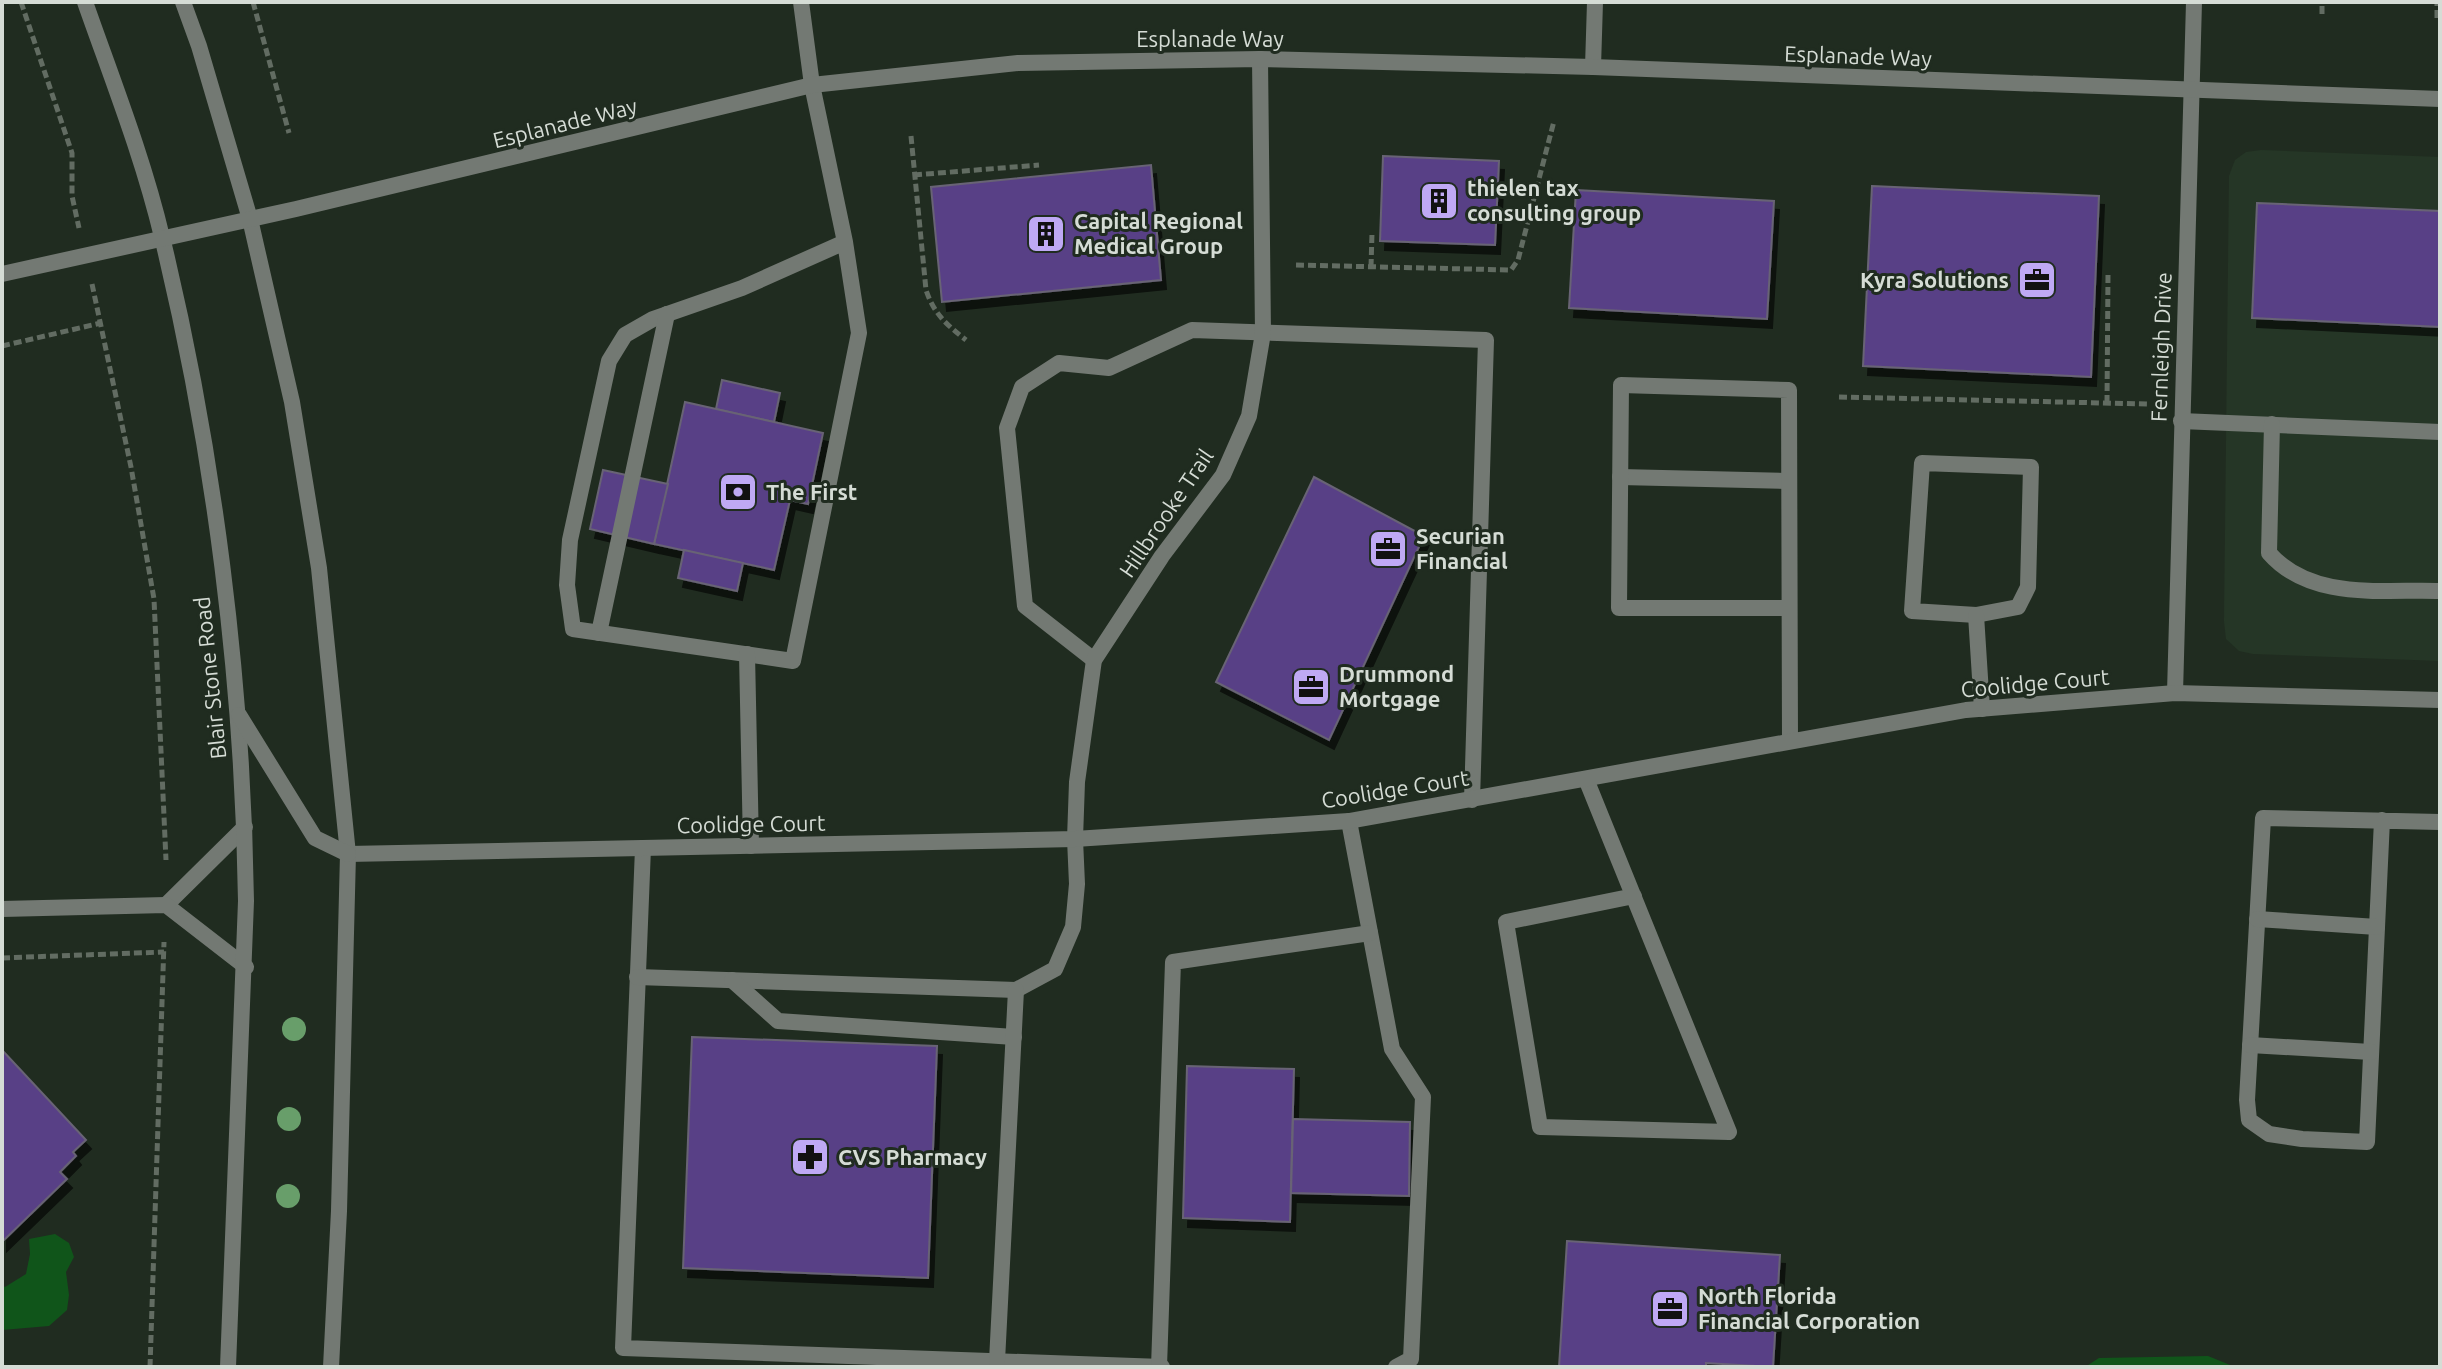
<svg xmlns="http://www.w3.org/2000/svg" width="2442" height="1369" font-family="Ubuntu,sans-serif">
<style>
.built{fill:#253626}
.water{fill:#10551a}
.building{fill:#594186;stroke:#686374;stroke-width:2;filter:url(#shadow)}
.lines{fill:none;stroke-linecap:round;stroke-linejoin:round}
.path{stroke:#626c62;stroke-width:5;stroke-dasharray:8 4;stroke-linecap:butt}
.service{stroke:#737973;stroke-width:16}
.minor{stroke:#737973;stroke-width:16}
.tertiary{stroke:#737973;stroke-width:16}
.tree{fill:#689e6a}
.labels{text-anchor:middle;stroke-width:6;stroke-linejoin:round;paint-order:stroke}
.street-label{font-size:22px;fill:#d5dcd5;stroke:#202c20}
.poi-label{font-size:22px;font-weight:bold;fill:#d5dcd5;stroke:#202c20;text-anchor:start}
</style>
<defs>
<filter id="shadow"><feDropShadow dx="5" dy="9" stdDeviation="0" flood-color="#0009"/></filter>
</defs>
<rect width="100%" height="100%" fill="#202c20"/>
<!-- built -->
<polygon class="built" points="2261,150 2440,157 2440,661 2253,654 2239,651 2226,639 2224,621 2229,176 2235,160 2246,152"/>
<!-- water -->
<g class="water">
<polygon points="55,1234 69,1243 74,1257 66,1272 69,1295 67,1310 49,1326 2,1330 2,1285 5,1287 26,1274 30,1254 29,1239"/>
<polygon points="2208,1356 2235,1367 2085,1367 2099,1358"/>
</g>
<!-- building -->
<g class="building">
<polygon points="1383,156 1499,161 1495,245 1380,241"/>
<polygon points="1151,165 1161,280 942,302 931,187"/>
<polygon points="1872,186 2099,196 2091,377 1863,366"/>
<polygon points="1576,190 1774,201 1767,319 1569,308"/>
<polygon points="2257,203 2440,211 2440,327 2252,318"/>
<polygon points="722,380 780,393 774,422 716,409"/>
<polygon points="685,402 823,433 808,504 790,500 774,570 654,544"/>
<polygon points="603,470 668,484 654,544 590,529"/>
<polygon points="1314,477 1424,536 1329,740 1216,682"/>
<polygon points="684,550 743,563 737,591 678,578"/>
<polygon points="692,1037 937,1046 928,1278 683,1268"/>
<polygon points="2,1050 86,1140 73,1152 76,1156 60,1172 67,1179 2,1242"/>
<polygon points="1187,1066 1294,1069 1290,1222 1183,1218"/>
<polygon points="1293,1119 1410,1122 1409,1196 1291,1193"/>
<polygon points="1567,1241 1780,1255 1773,1367 1706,1363 1706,1367 1559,1367"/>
</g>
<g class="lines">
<!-- path -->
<g class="path">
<polyline points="21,2 72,153 72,196 79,228"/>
<polyline points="253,2 289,133"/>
<polyline points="2322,14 2322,2"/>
<polyline points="2437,18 2437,2"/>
<path d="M911,136L926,290C934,314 947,325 966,340"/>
<polyline points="914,175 1039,165"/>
<polyline points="1296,265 1511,270 1518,260 1554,121"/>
<polyline points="1371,267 1372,233"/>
<polyline points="92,284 131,467 154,599 166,860"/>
<polyline points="2,346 101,323"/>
<polyline points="1839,397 2148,404"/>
<polyline points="2107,403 2108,274"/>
<polyline points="2,958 164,952"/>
<polyline points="150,1367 164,942"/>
</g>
<!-- service -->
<g class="service">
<polyline points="812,85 845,242 859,333 793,661 573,629 567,585 570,540 609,361 625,335 653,319 742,288 845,242"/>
<polyline points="2181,421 2440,432"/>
<path d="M2272,424L2269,553C2311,601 2382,589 2440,591"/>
<polygon points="1922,463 2031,467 2028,587 2018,607 1976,615 1912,611"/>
<polyline points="1620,477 1789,481"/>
<polyline points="1789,608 1619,608 1621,385 1789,390 1790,741"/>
<polyline points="1976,615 1982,709"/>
<polyline points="599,633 667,314"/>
<polyline points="747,654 751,846"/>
<polyline points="1094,660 1025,606 1007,428 1022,387 1059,363 1109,368 1192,330 1486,340 1472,800"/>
<polyline points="1586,779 1729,1132 1540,1127 1506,922 1634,896"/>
<polyline points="2382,820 2367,1142 2302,1139 2269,1134 2249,1120 2247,1100 2263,818 2440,822"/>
<polyline points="1349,821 1392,1049 1423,1097 1411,1359 1396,1367"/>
<polyline points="643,848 623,1348 1162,1367"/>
<polyline points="166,905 245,827"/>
<polyline points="2,909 166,905 246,967"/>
<polyline points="2257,919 2377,927"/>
<polyline points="637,977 1016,990 1055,969 1073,927 1077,884 1075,839"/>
<polyline points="732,980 778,1021 1014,1037"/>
<polyline points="2250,1045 2371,1052"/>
<polyline points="997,1361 1016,990"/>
<polyline points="1159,1367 1173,962 1370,933"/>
</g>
<!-- minor -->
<g class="minor">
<polyline points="801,2 812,85"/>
<polyline points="1593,67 1595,2"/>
<polyline points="2175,693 2194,2"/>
<polyline points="1075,839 1077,782 1094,660 1162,556 1223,475 1249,416 1263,333 1260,59"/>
<polyline points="348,854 1075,839 1349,821 1966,710 2175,693 2440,700"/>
</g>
<!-- tertiary -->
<g class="tertiary">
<path d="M85,2C112,79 143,157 162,237C214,451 243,681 246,901L228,1367"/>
<polyline points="183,2 199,46 250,219 292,402 319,568 348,854 339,1211 331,1367"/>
<polyline points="2,274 296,209 812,85 1018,63 1260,59 1593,67 2440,99"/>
<polyline points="239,715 315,838 348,854"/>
</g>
</g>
<!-- trees -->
<g class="tree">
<circle cx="294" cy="1029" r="12"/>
<circle cx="289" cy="1119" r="12"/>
<circle cx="288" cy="1196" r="12"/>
</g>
<!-- icons -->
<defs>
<symbol id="building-square" viewBox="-11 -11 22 22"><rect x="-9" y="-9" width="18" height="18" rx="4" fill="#bfa9f4" stroke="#202c20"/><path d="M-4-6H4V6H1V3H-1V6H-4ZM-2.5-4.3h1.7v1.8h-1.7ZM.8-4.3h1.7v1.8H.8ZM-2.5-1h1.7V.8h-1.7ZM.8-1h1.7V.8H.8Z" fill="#111"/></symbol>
<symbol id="office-square" viewBox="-11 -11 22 22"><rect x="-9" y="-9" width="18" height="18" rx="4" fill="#bfa9f4" stroke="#202c20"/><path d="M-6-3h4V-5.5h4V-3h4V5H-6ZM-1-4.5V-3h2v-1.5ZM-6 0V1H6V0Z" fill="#111"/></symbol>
<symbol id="bank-square" viewBox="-11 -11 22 22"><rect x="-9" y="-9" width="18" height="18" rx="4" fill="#bfa9f4" stroke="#202c20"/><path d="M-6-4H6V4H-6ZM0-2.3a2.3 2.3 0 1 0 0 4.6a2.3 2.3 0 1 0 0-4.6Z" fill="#111"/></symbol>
<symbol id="pharmacy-square" viewBox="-11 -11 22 22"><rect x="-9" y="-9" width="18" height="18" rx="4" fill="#bfa9f4" stroke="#202c20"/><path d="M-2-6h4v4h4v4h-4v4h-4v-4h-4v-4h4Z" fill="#111"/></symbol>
</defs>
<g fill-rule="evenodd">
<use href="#building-square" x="1417" y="179" width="44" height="44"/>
<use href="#building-square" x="1024" y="212" width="44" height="44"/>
<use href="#office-square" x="2015" y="258" width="44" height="44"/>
<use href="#bank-square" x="716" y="470" width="44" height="44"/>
<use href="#office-square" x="1366" y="527" width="44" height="44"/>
<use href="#office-square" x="1289" y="665" width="44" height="44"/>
<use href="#pharmacy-square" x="788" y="1135" width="44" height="44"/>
<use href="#office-square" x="1648" y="1287" width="44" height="44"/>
</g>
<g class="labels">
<!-- street labels -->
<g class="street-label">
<text x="1210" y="47">Esplanade Way</text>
<text transform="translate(1858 56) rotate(2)" y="8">Esplanade Way</text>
<text transform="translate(565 123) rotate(-14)" y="8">Esplanade Way</text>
<text transform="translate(2161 347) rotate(-88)" y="8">Fernleigh Drive</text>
<text transform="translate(1166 513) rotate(-56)" y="8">Hillbrooke Trail</text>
<text transform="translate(210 678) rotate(-96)" y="8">Blair Stone Road</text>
<text transform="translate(2035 683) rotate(-5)" y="8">Coolidge Court</text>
<text transform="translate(1395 789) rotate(-9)" y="8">Coolidge Court</text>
<text transform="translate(751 824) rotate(-1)" y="8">Coolidge Court</text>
</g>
<!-- poi labels -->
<g class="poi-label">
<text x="1467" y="196">thielen tax<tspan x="1467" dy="25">consulting group</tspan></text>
<text x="1074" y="229">Capital Regional<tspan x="1074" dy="25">Medical Group</tspan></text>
<text x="2009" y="288" text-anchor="end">Kyra Solutions</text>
<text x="766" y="500">The First</text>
<text x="1416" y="544">Securian<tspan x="1416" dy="25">Financial</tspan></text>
<text x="1339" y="682">Drummond<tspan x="1339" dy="25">Mortgage</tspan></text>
<text x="838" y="1165">CVS Pharmacy</text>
<text x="1698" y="1304">North Florida<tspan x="1698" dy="25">Financial Corporation</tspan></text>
</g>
</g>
<!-- border -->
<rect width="2442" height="1369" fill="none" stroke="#d5dcd5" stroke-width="8"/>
</svg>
